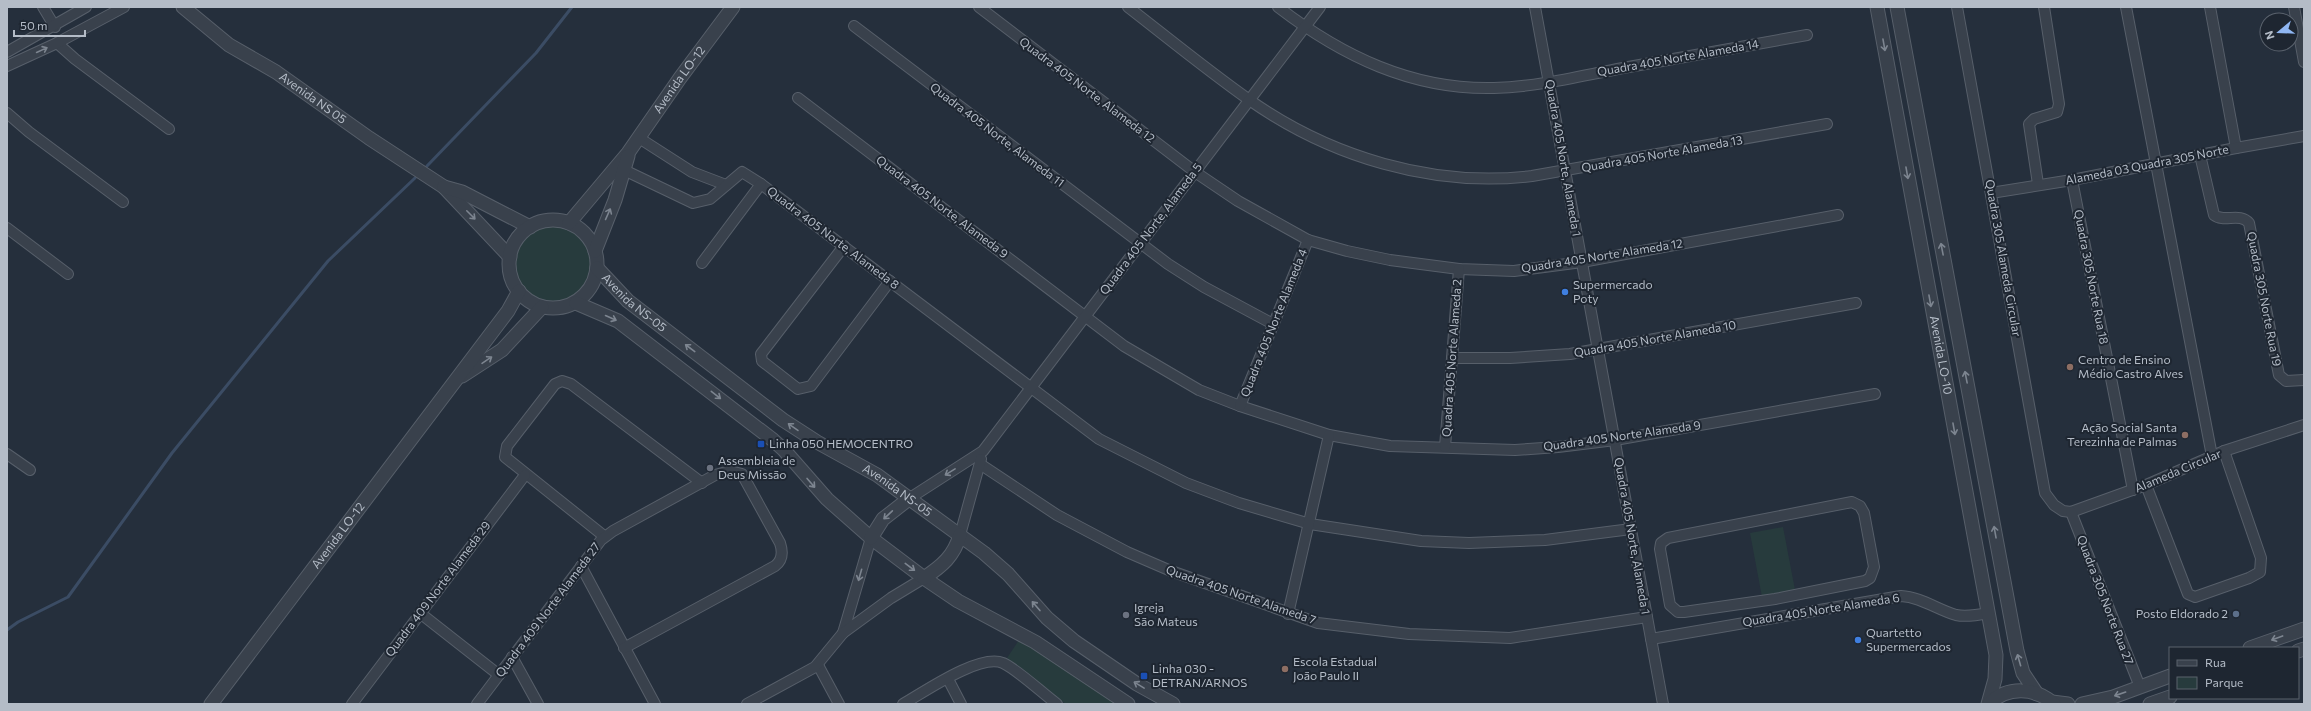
<svg xmlns="http://www.w3.org/2000/svg" width="2311" height="711" font-family="Commissioner,sans-serif">
<style>
.green{fill:#273b3d}
.lines{fill:none;stroke-linecap:round;stroke-linejoin:round}
.stream{stroke:#3b4c64;stroke-width:3}
.minor-casing{stroke:#575f6a;stroke-width:12}
.tertiary-casing{stroke:#575f6a;stroke-width:15}
.minor{stroke:#39414c;stroke-width:10}
.tertiary{stroke:#39414c;stroke-width:13}
.oneway{stroke:#7d8590}
.shop-dot{fill:#3f7fe0;stroke:#1e2631;stroke-width:1.5}
.education-dot{fill:#8d6e63;stroke:#1e2631;stroke-width:1.5}
.transit-dot{fill:#1a4fb4;stroke:#1e2631;stroke-width:1.5}
.worship-dot{fill:#6b7280;stroke:#1e2631;stroke-width:1.5}
.service-dot{fill:#5c6f8a;stroke:#1e2631;stroke-width:1.5}
.labels{text-anchor:middle;stroke-width:4;stroke-linejoin:round;paint-order:stroke}
.street-label{font-size:12px;fill:#b4bcc7;stroke:#1e2631}
.poi-label{font-size:12px;fill:#b4bcc7;stroke:#1e2631;text-anchor:start}
</style>
<rect width="100%" height="100%" fill="#252f3c"/>
<!-- green -->
<g class="green">
<circle cx="553" cy="265" r="39"/>
<polygon points="1783,527 1795,590 1762,597 1750,533"/>
<polygon points="1019,640 1068,671 1115,704 1066,704 1007,658"/>
</g>
<g class="lines">
<!-- stream -->
<g class="stream">
<polyline points="427,166 536,53 572,7"/>
<polyline points="7,630 18,622 68,597 172,453 328,261 415,178"/>
</g>
<defs>
<g id="minor">
<polyline points="43,7 55,27"/>
<polyline points="979,7 1195,172 1238,201 1308,240 1347,251 1390,260 1459,269 1514,271 1582,262 1838,215"/>
<path d="M1128,7C1168,38 1207,70 1248,99C1330,157 1433,188 1532,176L1827,124"/>
<path d="M1278,7C1342,56 1412,90 1494,88C1537,87 1580,76 1623,68C1684,57 1745,46 1807,35"/>
<polyline points="1535,7 1663,704"/>
<polyline points="1957,7 2045,493 2054,505 2063,511 2071,512 2146,485 2224,451 2304,425"/>
<polyline points="2126,7 2212,456"/>
<polyline points="2210,7 2236,148"/>
<polyline points="2294,7 2304,62"/>
<polyline points="854,26 1168,264 1204,287 1273,324"/>
<polyline points="57,43 75,59 169,129"/>
<polyline points="7,52 86,7"/>
<polyline points="7,66 57,43 124,7"/>
<polyline points="798,98 1124,346 1199,390 1240,406 1329,435 1390,446 1515,450 1558,447 1615,440 1875,394"/>
<polyline points="7,113 29,132 123,202"/>
<polyline points="639,138 692,172 726,185"/>
<path d="M2200,155L2214,215C2224,223 2240,212 2249,223L2279,375L2286,381L2304,380"/>
<polyline points="624,170 693,203 710,199 742,172 761,184 1099,439 1186,483 1239,503 1310,524 1421,541 1469,543 1545,540 1631,529"/>
<polyline points="2072,180 2133,490"/>
<polyline points="2038,184 2029,124 2034,119 2057,112 2059,104 2044,7"/>
<polyline points="1991,193 2072,180 2236,148 2304,136"/>
<polyline points="7,228 68,274"/>
<polyline points="844,246 761,354 762,361 798,389 811,386 890,281"/>
<polyline points="702,263 761,184"/>
<polyline points="1452,358 1510,358 1570,354 1856,303"/>
<polyline points="1240,406 1308,240"/>
<polyline points="1445,447 1459,269"/>
<polyline points="7,454 30,470"/>
<polyline points="980,464 1057,515 1127,552 1171,571 1318,623 1409,634 1510,638 1647,617"/>
<polyline points="2146,485 2188,594 2195,597 2249,578 2260,572 2261,558 2224,451"/>
<polyline points="910,498 983,451 1320,7"/>
<polygon points="1852,502 1860,506 1864,513 1874,567 1870,578 1865,581 1775,599 1684,612 1678,612 1670,605 1660,549 1661,543 1668,538"/>
<polyline points="2071,512 2140,687"/>
<polyline points="960,535 981,459"/>
<polyline points="604,536 505,457 507,446 555,384 562,381 571,384 702,483"/>
<polyline points="581,566 655,704"/>
<polyline points="420,613 499,675"/>
<polyline points="1288,614 1329,435"/>
<polyline points="843,633 871,538"/>
<path d="M1651,639L1901,596C1921,597 1938,610 1956,615C1966,617 1978,615 1988,613"/>
<polyline points="512,657 538,704"/>
<polyline points="818,665 839,704"/>
<polyline points="948,679 961,704"/>
<polyline points="352,704 525,475"/>
<path d="M477,704L601,540L613,531L715,475L730,471L742,474L780,543C783,552 783,560 775,566L624,648"/>
<polyline points="747,704 815,667 843,633 891,598 924,578"/>
<path d="M903,704C924,692 980,653 1003,663C1018,670 1042,693 1057,704"/>
</g>
<g id="tertiary">
<path id="s1" d="M183,7L229,45L276,72L369,138L444,187L510,257"/>
<path id="s2" d="M1877,7L1996,655L1995,679L1988,704"/>
<polyline points="1897,7 2017,651 2023,673 2037,694"/>
<polyline points="444,187 462,192 530,227"/>
<circle cx="553" cy="264" r="44"/>
<path id="s3" d="M569,223L628,153L680,78L733,7"/>
<polyline points="595,251 615,200 628,156"/>
<path id="s4" d="M597,268L628,301L783,420L817,442L877,475L984,553L1008,574L1047,618L1074,641L1137,684L1173,704"/>
<polyline points="576,303 618,321 773,440 784,450 827,499 871,538 924,578 958,601 1035,642 1128,704"/>
<polyline points="462,376 502,350 542,307"/>
<polyline points="871,538 883,519 910,498"/>
<path d="M924,578C942,566 954,556 960,535"/>
<polyline points="2250,648 2304,629"/>
<polyline points="2298,651 2304,649"/>
<polyline points="2052,702 2068,704"/>
<path id="s5" d="M211,704L508,311L519,291"/>
<path d="M1989,704C2007,686 2035,687 2054,704"/>
<polyline points="2082,704 2113,697 2170,676"/>
<polyline points="2150,704 2170,697"/>
</g>
</defs>
<!-- minor casing -->
<use href="#minor" class="minor-casing"/>
<!-- tertiary casing -->
<use href="#tertiary" class="tertiary-casing"/>
<!-- minor -->
<use href="#minor" class="minor"/>
<!-- tertiary -->
<use href="#tertiary" class="tertiary"/>
</g>
<!-- one-way arrows -->
<defs><path id="oneway-shaft" d="M-6 0H5M1.5-3L5.5 0L1.5 3" fill="none" stroke-width="1.6" stroke-linecap="round" stroke-linejoin="round"/></defs>
<g class="oneway">
<use href="#oneway-shaft" transform="translate(1884 45) rotate(80)"/>
<use href="#oneway-shaft" transform="translate(42 50) rotate(-25)"/>
<use href="#oneway-shaft" transform="translate(1907 173) rotate(80)"/>
<use href="#oneway-shaft" transform="translate(608 214) rotate(-66)"/>
<use href="#oneway-shaft" transform="translate(471 215) rotate(45)"/>
<use href="#oneway-shaft" transform="translate(1942 249) rotate(-101)"/>
<use href="#oneway-shaft" transform="translate(1930 301) rotate(80)"/>
<use href="#oneway-shaft" transform="translate(611 318) rotate(24)"/>
<use href="#oneway-shaft" transform="translate(690 348) rotate(-143)"/>
<use href="#oneway-shaft" transform="translate(487 360) rotate(-34)"/>
<use href="#oneway-shaft" transform="translate(1966 377) rotate(-101)"/>
<use href="#oneway-shaft" transform="translate(716 395) rotate(38)"/>
<use href="#oneway-shaft" transform="translate(793 427) rotate(-145)"/>
<use href="#oneway-shaft" transform="translate(1954 429) rotate(80)"/>
<use href="#oneway-shaft" transform="translate(950 472) rotate(148)"/>
<use href="#oneway-shaft" transform="translate(811 483) rotate(49)"/>
<use href="#oneway-shaft" transform="translate(888 515) rotate(137)"/>
<use href="#oneway-shaft" transform="translate(1995 532) rotate(-100)"/>
<use href="#oneway-shaft" transform="translate(910 567) rotate(37)"/>
<use href="#oneway-shaft" transform="translate(860 575) rotate(106)"/>
<use href="#oneway-shaft" transform="translate(1036 606) rotate(-131)"/>
<use href="#oneway-shaft" transform="translate(2277 638) rotate(160)"/>
<use href="#oneway-shaft" transform="translate(2019 660) rotate(-106)"/>
<use href="#oneway-shaft" transform="translate(1139 685) rotate(-149)"/>
<use href="#oneway-shaft" transform="translate(2120 694) rotate(161)"/>
</g>
<!-- markers -->
<g class="shop-dot">
<circle cx="1565" cy="292" r="4"/>
<circle cx="1858" cy="640" r="4"/>
</g>
<g class="education-dot">
<circle cx="2070" cy="367" r="4"/>
<circle cx="2185" cy="435" r="4"/>
<circle cx="1285" cy="669" r="4"/>
</g>
<g class="transit-dot">
<rect x="757" y="440" width="8" height="8" rx="2"/>
<rect x="1140" y="672" width="8" height="8" rx="2"/>
</g>
<g class="worship-dot">
<circle cx="710" cy="468" r="4"/>
<circle cx="1126" cy="615" r="4"/>
</g>
<circle class="service-dot" cx="2236" cy="614" r="4"/>
<g class="labels">
<!-- street labels -->
<g class="street-label">
<text transform="translate(1678 58) rotate(-10)" y="4">Quadra 405 Norte Alameda 14</text>
<text dy="4" stroke="none"><textPath href="#s3" startOffset="181">Avenida LO-12</textPath></text>
<text transform="translate(1087 90) rotate(37)" y="4">Quadra 405 Norte, Alameda 12</text>
<text dy="4" stroke="none"><textPath href="#s1" startOffset="159">Avenida NS 05</textPath></text>
<text transform="translate(997 135) rotate(37)" y="4">Quadra 405 Norte, Alameda 11</text>
<text transform="translate(1662 154) rotate(-10)" y="4">Quadra 405 Norte Alameda 13</text>
<text transform="translate(1563 158) rotate(80)" y="4">Quadra 405 Norte, Alameda 1</text>
<text transform="translate(2147 165) rotate(-11)" y="4">Alameda 03 Quadra 305 Norte</text>
<text transform="translate(942 207) rotate(37)" y="4">Quadra 405 Norte, Alameda 9</text>
<text transform="translate(1151 229) rotate(-53)" y="4">Quadra 405 Norte, Alameda 5</text>
<text transform="translate(833 238) rotate(37)" y="4">Quadra 405 Norte, Alameda 8</text>
<text transform="translate(1602 256) rotate(-9)" y="4">Quadra 405 Norte Alameda 12</text>
<text transform="translate(2003 258) rotate(80)" y="4">Quadra 305 Alameda Circular</text>
<text transform="translate(2091 277) rotate(79)" y="4">Quadra 305 Norte Rua 18</text>
<text transform="translate(2264 299) rotate(79)" y="4">Quadra 305 Norte Rua 19</text>
<text dy="4" stroke="none"><textPath href="#s4" startOffset="51">Avenida NS-05</textPath></text>
<text transform="translate(1274 323) rotate(-68)" y="4">Quadra 405 Norte Alameda 4</text>
<text transform="translate(1655 339) rotate(-10)" y="4">Quadra 405 Norte Alameda 10</text>
<text dy="4" stroke="none"><textPath href="#s2" startOffset="354">Avenida LO-10</textPath></text>
<text transform="translate(1452 358) rotate(-86)" y="4">Quadra 405 Norte Alameda 2</text>
<text transform="translate(1622 436) rotate(-8)" y="4">Quadra 405 Norte Alameda 9</text>
<text transform="translate(2178 471) rotate(-23)" y="4">Alameda Circular</text>
<text dy="4" stroke="none"><textPath href="#s4" startOffset="375">Avenida NS-05</textPath></text>
<text dy="4" stroke="none"><textPath href="#s5" startOffset="211">Avenida LO-12</textPath></text>
<text transform="translate(1632 536) rotate(80)" y="4">Quadra 405 Norte, Alameda 1</text>
<text transform="translate(438 589) rotate(-53)" y="4">Quadra 409 Norte Alameda 29</text>
<text transform="translate(1241 595) rotate(19)" y="4">Quadra 405 Norte Alameda 7</text>
<text transform="translate(2105 600) rotate(69)" y="4">Quadra 305 Norte Rua 27</text>
<text transform="translate(548 610) rotate(-53)" y="4">Quadra 409 Norte Alameda 27</text>
<text transform="translate(1821 610) rotate(-9)" y="4">Quadra 405 Norte Alameda 6</text>
</g>
<!-- poi labels -->
<g class="poi-label">
<text x="1573" y="289">Supermercado<tspan x="1573" dy="14">Poty</tspan></text>
<text x="2078" y="364">Centro de Ensino<tspan x="2078" dy="14">Médio Castro Alves</tspan></text>
<text x="2177" y="432" text-anchor="end">Ação Social Santa<tspan x="2177" dy="14">Terezinha de Palmas</tspan></text>
<text x="769" y="448">Linha 050 HEMOCENTRO</text>
<text x="718" y="465">Assembleia de<tspan x="718" dy="14">Deus Missão</tspan></text>
<text x="1134" y="612">Igreja<tspan x="1134" dy="14">São Mateus</tspan></text>
<text x="2228" y="618" text-anchor="end">Posto Eldorado 2</text>
<text x="1866" y="637">Quartetto<tspan x="1866" dy="14">Supermercados</tspan></text>
<text x="1293" y="666">Escola Estadual<tspan x="1293" dy="14">João Paulo II</tspan></text>
<text x="1152" y="673">Linha 030 -<tspan x="1152" dy="14">DETRAN/ARNOS</tspan></text>
</g>
</g>
<!-- border -->
<rect width="2311" height="711" fill="none" stroke="#b4bcc7" stroke-width="16"/>
<!-- legend -->
<rect x="2169" y="647" width="130" height="52" fill="#1e2631" stroke="#5a626d"/>
<rect x="2177" y="660" width="20" height="6" fill="#39414c" stroke="#5a626d"/>
<text x="2205" y="667" font-size="12" fill="#b4bcc7">Rua</text>
<rect x="2177" y="677" width="20" height="12" fill="#273b3d" stroke="#5a626d"/>
<text x="2205" y="687" font-size="12" fill="#b4bcc7">Parque</text>
<!-- north arrow -->
<g transform="translate(2279 32) rotate(251)"><circle r="19" fill="#1e2631" stroke="#5a626d"/>
<path d="M0-3L7 15L0 10L-7 15Z" fill="#8fb6f2"/>
<text y="-6" font-size="11" font-weight="bold" text-anchor="middle" fill="#b4bcc7">N</text>
</g>
<!-- scale -->
<path d="M14 30v6h71v-6" fill="none" stroke="#b4bcc7" stroke-width="2"/>
<text x="20" y="30" font-size="12" fill="#b4bcc7" stroke="#1e2631" stroke-width="3" paint-order="stroke">50 m</text>
</svg>
